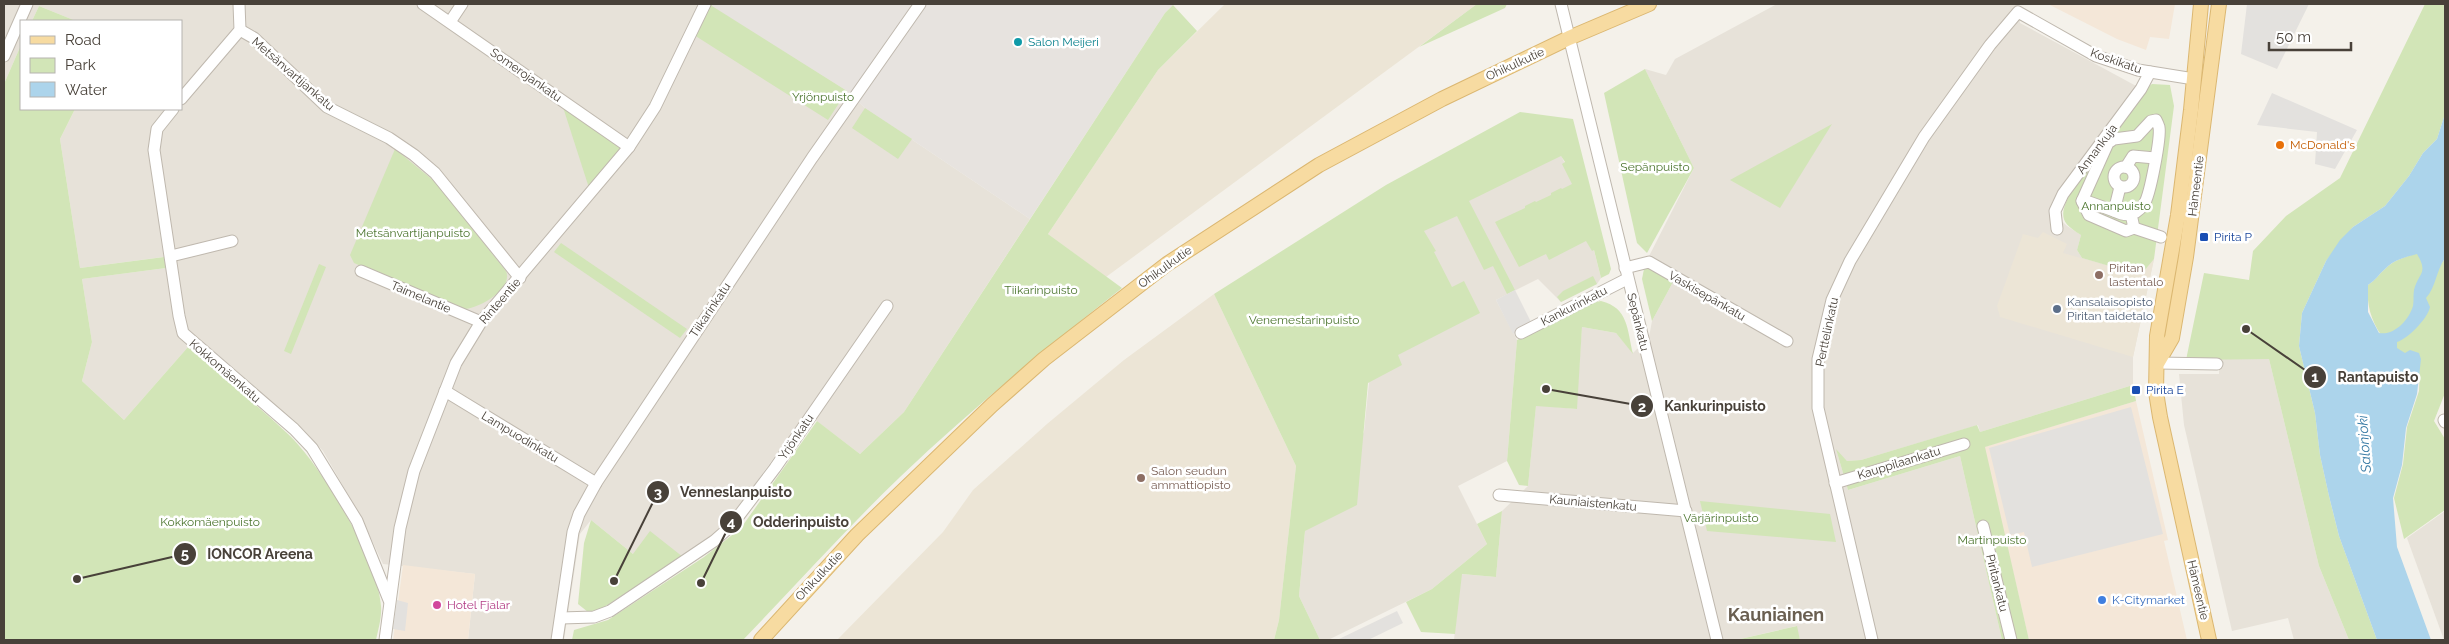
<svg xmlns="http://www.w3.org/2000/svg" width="2449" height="644" font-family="Raleway,sans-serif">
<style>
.residential{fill:#e7e2d9}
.commercial{fill:#f4e7d8}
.industrial{fill:#e7e3df}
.education{fill:#ece5d6}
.green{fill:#d2e5b7}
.parking{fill:#e3e1de}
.water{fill:#acd4eb;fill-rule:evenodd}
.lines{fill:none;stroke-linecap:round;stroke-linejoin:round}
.minor-casing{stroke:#bfb8ae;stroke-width:13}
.major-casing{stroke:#dbb771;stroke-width:16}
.minor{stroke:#fff;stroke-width:11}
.major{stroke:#f7dba1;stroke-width:14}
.culture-dot{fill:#0f9aa8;stroke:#fff;stroke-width:2}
.food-dot{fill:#e8710a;stroke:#fff;stroke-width:2}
.transit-dot{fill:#1a4fb4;stroke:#fff;stroke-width:2}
.education-dot{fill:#8d6e63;stroke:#fff;stroke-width:2}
.service-dot{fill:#5c6f8a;stroke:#fff;stroke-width:2}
.shop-dot{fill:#3f7fe0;stroke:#fff;stroke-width:2}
.hotel-dot{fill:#d1479c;stroke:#fff;stroke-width:2}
.labels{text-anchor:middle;stroke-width:5;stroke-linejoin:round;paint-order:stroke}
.culture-label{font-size:12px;fill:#0d838f;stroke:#fff;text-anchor:start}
.street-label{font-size:12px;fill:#484139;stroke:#fff}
.park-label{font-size:12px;fill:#4d7630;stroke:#fff}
.food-label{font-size:12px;fill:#c56008;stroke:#fff;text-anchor:start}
.transit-label{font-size:12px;fill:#164399;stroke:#fff;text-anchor:start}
.education-label{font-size:12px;fill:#785e54;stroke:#fff;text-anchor:start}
.service-label{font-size:12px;fill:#4e5e75;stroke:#fff;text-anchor:start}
.shop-label{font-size:12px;fill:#366cbe;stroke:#fff;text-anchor:start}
.hotel-label{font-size:12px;fill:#b23c85;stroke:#fff;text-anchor:start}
.water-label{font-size:14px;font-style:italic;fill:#377aa4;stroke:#fff}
.district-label{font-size:18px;font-weight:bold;fill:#6a5f51;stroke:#fff}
.leader{fill:none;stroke:#484139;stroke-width:2}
.callout-dot{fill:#484139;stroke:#fff;stroke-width:2}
.mark-label{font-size:15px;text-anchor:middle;font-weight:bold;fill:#fff}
.callout-label{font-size:14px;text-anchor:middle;font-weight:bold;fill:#484139;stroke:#fff;stroke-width:5;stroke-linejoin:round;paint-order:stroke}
</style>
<rect width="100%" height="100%" fill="#f4f1ea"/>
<!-- residential -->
<g class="residential">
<polygon points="4,4 708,4 847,91 865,108 1030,219 904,412 860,454 806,413 730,519 702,545 683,557 633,554 591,520 580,534 564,640 468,640 475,574 383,564 362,519 323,451 302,428 195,339 124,420 82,381 92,342 82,279 166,268 163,257 80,268 60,139 75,109 181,109 181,21 76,21 39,6 32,21 21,21 21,45 4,84"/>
<polygon points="1777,4 2017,4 2020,23 2138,87 2049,209 2067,226 2081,235 2077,250 2082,258 2123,270 2144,271 2154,259 2133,357 2133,385 1980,432 1978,425 1861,460 1847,461 1837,452 1848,490 1960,456 2002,640 1800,640 1796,626 1736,640 1454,640 1461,574 1496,577 1502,511 1528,486 1536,405 1576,409 1582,327 1616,333 1633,353 1649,337 1652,321 1673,282 1645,264 1694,168 1645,69 1666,75 1675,59"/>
<polygon points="1555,143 1580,195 1601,278 1597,284 1561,302 1538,279 1496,300 1517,340 1507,461 1458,486 1487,544 1432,589 1328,640 1320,640 1299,596 1305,531 1364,432 1383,244"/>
<polygon points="2219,359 2269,359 2319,566 2349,640 2294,640 2288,618 2232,631 2184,425 2179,374 2219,374"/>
<polygon points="2445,511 2445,640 2444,640 2407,538"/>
</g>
<!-- commercial -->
<g class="commercial">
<polygon points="2048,4 2175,4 2169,39 2150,37 2146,50 2117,39"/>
<polygon points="2136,401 2168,540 2164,541 2187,640 2029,640 1984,447"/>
<polygon points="403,565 475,574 468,640 393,640"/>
</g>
<!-- industrial -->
<polygon class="industrial" points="713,4 1174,4 1165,13 1030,219 865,108 847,91 711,6"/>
<!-- education -->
<g class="education">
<polygon points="1225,4 1477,4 1106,277 1048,234 1158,70"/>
<polygon points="2043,232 2067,244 2063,253 2123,270 2124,264 2144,271 2154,259 2133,357 2000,317 1997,306 2023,234 2038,238"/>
<polygon points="1214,294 1296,466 1279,620 1274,640 837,640 943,532 973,490 1047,424 1124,360"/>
</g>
<!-- green -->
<g class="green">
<polygon points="712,4 712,6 847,91 828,120 694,35"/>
<polygon points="1477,4 1507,4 1505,8 1419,47"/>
<polygon points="2425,4 2445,4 2445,114 2437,139 2423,153 2409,176 2385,206 2353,227 2326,261 2302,313 2299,346 2315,413 2320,455 2329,496 2339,536 2377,640 2349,640 2319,566 2269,359 2186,360 2204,273 2249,280 2253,251 2286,216 2340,178"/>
<path d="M1173,5L1197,31L1158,70L1048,234L1122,288C1045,349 970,410 900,477C846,529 795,586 743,640H572L574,630L608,620L704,557L741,528L817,421L860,454L904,412L1165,13Z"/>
<polygon points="39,6 76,21 32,21"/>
<path d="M21,45V109H75L60,139L80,268L164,257L166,268L82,279L92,342L82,381L124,420L188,347C221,376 256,404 288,434C322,466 378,560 381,606C382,617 378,630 376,640H4V84Z"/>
<polygon points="1645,69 1694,168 1647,253 1637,243 1604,93"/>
<path d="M2152,84L2170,85L2174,106L2154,259L2144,271L2125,264L2123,270L2082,258L2077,250L2081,235C2059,222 2060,215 2070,193L2145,89Z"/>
<polygon points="561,101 623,149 590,191"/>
<polygon points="865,108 912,139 898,159 852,128"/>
<polygon points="1520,112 1573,119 1611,269 1609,274 1601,278 1594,250 1592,251 1586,241 1549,260 1546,254 1519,267 1495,222 1525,208 1525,206 1535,201 1536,202 1551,195 1551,193 1561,188 1562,189 1572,184 1562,164 1565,162 1561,156 1469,201 1515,290 1507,294 1493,266 1484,270 1457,216 1424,231 1436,251 1434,252 1452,287 1464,281 1480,313 1398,355 1402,365 1368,383 1357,505 1305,531 1299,596 1320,640 1274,640 1279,620 1296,466 1214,294 1386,185"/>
<polygon points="1832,124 1780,208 1730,180"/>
<path d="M395,149L434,181L506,271C514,289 476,311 460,309L354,263L350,255Z"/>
<polygon points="561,243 687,329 680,338 554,252"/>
<path d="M2417,253L2445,258L2441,264L2445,259V393L2434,421L2445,439V510L2404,539L2394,498L2403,464L2407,427L2419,391L2420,371L2419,379C2393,350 2364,327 2368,285C2376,280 2378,275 2385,269C2393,260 2406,257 2417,253Z"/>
<polygon points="319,264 326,267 291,354 284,351"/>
<polygon points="1645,264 1673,282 1652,321 1642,279"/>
<polygon points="1593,276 1597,284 1561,302 1557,297 1563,291"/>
<path d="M1601,301C1629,308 1627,330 1633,354L1616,333L1582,327L1577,409L1536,406L1528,486L1519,485L1507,461L1517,340L1591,303Z"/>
<polygon points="2133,385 2136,401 1985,447 2029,640 2002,640 1960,456 1848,490 1836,449 1847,461 1861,460 1977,425 1980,432"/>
<polygon points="1700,501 1830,514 1836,542 1707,531"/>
<polygon points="1502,511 1496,577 1462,574 1455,634 1421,632 1406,602 1432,589 1487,544 1477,524"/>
<polygon points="591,520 633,554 650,531 683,557 601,609 588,612 578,604 584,543"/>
<polygon points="1797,626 1800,640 1736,640"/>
</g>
<!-- parking -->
<g class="parking">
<polygon points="2247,4 2309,4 2277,69 2241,54"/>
<polygon points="2272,93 2357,130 2335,169 2315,164 2317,132 2257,125"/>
<polygon points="1515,290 1532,324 1513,334 1496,300"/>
<polygon points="2131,407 2163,534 2032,567 2024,532 2010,535 1989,448"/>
<polygon points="397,600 408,603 405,631 393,629"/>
<polygon points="1397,611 1403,623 1368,640 1337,640"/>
</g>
<!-- water -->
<path class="water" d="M2445,114V258C2436,271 2436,287 2426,298L2430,307C2428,318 2408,339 2397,342V348L2405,353L2410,350L2419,353L2421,359L2417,394L2406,428L2402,465L2393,498L2397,547L2431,640H2377L2339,536L2329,496L2320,455L2315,413L2299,346L2302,313L2326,261L2340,240L2353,227L2385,206L2409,176L2423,153L2437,139ZM2417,254C2429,274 2418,273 2414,290C2413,295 2414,301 2413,306C2409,320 2394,336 2379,333L2368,312V285C2376,280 2378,275 2385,269C2393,260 2406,257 2417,254Z"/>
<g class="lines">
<defs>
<g id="minor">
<polyline points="423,4 629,147"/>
<polyline points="1561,4 1717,640"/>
<polyline points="450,22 462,4"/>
<polyline points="240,30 254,38 327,107 389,138 414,155 435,173 520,278"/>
<polyline points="4,56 27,4"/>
<polyline points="181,99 240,30 239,4"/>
<polyline points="173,109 157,129 154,150 179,316 183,333 294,429 312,448 357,521 389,600"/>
<circle cx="2124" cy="177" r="10"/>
<polyline points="2126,167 2133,156 2155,158"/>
<path d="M2120,187L2114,211C2126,217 2136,216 2144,204C2150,196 2161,137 2159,127C2158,124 2157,122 2156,120L2151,121L2137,136L2114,139L2108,143L2082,201L2089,215L2126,231L2134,228L2131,214"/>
<polyline points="2082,201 2089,202 2114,211"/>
<polyline points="2134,228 2161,237"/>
<polyline points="2057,229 2055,211 2063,194 2141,89 2150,72"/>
<polyline points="171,256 232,241"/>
<polyline points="1625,268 1649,262 1787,341"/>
<polyline points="361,271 481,322"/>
<polyline points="1521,333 1627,279"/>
<polyline points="2158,363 2217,364"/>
<polyline points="445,391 596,483"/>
<polyline points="2444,420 2445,422"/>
<polyline points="1835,483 1964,444"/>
<polyline points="1499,495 1686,511"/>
<polyline points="1983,526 2011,640"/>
<polyline points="561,618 594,617 610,611 714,541 731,526 775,468 887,306"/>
<polyline points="385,640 400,528 414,471 456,363 481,322 629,147 655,107 705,4"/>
<polyline points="557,640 573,532 579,514 596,483 812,158 920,4"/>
<polyline points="1872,640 1818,408 1818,359 1832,300 1850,261 1924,137 1990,45 2018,12 2096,56 2138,70 2194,79"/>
</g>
<g id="major">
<polyline points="2201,4 2191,110 2178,215 2157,336 2156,392 2160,417 2209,640"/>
<polyline points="2158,362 2172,338 2186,257 2219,4"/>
<polyline points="761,640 857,535 992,405 1044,359 1167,264 1319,165 1442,99 1569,38 1649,4"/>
</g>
</defs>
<!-- minor casing -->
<use href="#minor" class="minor-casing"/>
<!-- major casing -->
<use href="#major" class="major-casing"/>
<!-- minor -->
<use href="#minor" class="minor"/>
<!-- major -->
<use href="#major" class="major"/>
</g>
<!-- markers -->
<circle class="culture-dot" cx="1018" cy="42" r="5"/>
<circle class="food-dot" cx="2280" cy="145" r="5"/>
<g class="transit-dot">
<rect x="2199" y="232" width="10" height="10" rx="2.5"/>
<rect x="2131" y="385" width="10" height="10" rx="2.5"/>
</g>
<g class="education-dot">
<circle cx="2099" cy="275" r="5"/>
<circle cx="1141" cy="478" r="5"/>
</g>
<circle class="service-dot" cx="2057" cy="309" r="5"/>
<circle class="shop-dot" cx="2102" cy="600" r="5"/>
<circle class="hotel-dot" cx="437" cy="605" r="5"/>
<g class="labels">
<!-- culture labels -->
<g class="culture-label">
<text x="1028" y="46">Salon Meijeri</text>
</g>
<!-- street labels -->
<g class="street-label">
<text transform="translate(2116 61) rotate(19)" y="4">Koskikatu</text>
<text transform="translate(1515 64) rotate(-25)" y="4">Ohikulkutie</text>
<text transform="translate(293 74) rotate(41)" y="4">Metsänvartijankatu</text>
<text transform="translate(526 75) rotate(35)" y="4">Somerojankatu</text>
<text transform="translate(2097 149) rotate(-53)" y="4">Annankuja</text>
<text transform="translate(2196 186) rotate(-83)" y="4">Hämeentie</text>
<text transform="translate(1165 267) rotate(-36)" y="4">Ohikulkutie</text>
<text transform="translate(1707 296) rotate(30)" y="4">Vaskisepänkatu</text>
<text transform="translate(421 297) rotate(23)" y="4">Taimelantie</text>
<text transform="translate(500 301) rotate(-49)" y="4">Rinteentie</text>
<text transform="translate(1574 306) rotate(-27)" y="4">Kankurinkatu</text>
<text transform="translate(710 310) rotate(-56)" y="4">Tiikarinkatu</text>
<text transform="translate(1638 322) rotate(76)" y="4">Sepänkatu</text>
<text transform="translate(1827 332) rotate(-78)" y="4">Perttelinkatu</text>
<text transform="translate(225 371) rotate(41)" y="4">Kokkomäenkatu</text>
<text transform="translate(520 437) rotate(31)" y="4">Lampuodinkatu</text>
<text transform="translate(796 437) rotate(-56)" y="4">Yrjönkatu</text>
<text transform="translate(1899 463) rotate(-17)" y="4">Kauppilaankatu</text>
<text transform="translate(1593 503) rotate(5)" y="4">Kauniaistenkatu</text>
<text transform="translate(819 576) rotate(-47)" y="4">Ohikulkutie</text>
<text transform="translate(1997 583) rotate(76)" y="4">Piritankatu</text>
<text transform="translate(2198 590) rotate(77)" y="4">Hämeentie</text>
</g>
<!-- park labels -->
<g class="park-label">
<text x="823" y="101">Yrjönpuisto</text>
<text x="1655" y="171">Sepänpuisto</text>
<text x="2116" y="210">Annanpuisto</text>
<text x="413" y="237">Metsänvartijanpuisto</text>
<text x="1041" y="294">Tiikarinpuisto</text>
<text x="1304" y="324">Venemestarinpuisto</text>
<text x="1721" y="522">Värjärinpuisto</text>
<text x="210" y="526">Kokkomäenpuisto</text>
<text x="1992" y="544">Martinpuisto</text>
</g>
<!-- food labels -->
<g class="food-label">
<text x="2290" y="149">McDonald's</text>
</g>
<!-- transit labels -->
<g class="transit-label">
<text x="2214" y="241">Pirita P</text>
<text x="2146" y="394">Pirita E</text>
</g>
<!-- education labels -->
<g class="education-label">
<text x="2109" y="272">Piritan<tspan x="2109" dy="14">lastentalo</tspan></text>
<text x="1151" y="475">Salon seudun<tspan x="1151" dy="14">ammattiopisto</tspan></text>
</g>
<!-- service labels -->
<g class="service-label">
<text x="2067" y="306">Kansalaisopisto<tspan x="2067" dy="14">Piritan taidetalo</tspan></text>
</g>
<!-- shop labels -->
<g class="shop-label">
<text x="2112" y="604">K-Citymarket</text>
</g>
<!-- hotel labels -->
<g class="hotel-label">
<text x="447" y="609">Hotel Fjalar</text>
</g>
<!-- water labels -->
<g class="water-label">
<text transform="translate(2364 444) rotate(-94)" y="5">Salonjoki</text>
</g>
<!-- district labels -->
<g class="district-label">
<text x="1776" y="621">Kauniainen</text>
</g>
</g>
<!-- callouts -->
<path class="leader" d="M2246 329L2315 377M1546 389L1642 406M614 581L658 492M701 583L731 522M77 579L185 554"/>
<g class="callout-dot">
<circle cx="2246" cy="329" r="5"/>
<circle cx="1546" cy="389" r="5"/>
<circle cx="614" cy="581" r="5"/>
<circle cx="701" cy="583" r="5"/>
<circle cx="77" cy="579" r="5"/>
<circle cx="2315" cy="377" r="12"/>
<circle cx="1642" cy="406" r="12"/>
<circle cx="658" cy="492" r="12"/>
<circle cx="731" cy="522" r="12"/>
<circle cx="185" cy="554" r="12"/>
</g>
<g class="mark-label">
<text x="2315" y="382">1</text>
<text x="1642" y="412">2</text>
<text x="658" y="498">3</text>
<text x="731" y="527">4</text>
<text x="185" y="559">5</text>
</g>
<g class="callout-label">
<text x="2378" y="382">Rantapuisto</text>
<text x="1715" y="411">Kankurinpuisto</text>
<text x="736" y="497">Venneslanpuisto</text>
<text x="801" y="527">Odderinpuisto</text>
<text x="260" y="559">IONCOR Areena</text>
</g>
<!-- border -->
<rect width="2449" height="644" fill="none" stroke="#484139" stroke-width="10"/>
<!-- legend -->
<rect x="20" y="20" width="162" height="90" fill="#ffffff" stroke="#b6b3b0"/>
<rect x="30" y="36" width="25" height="8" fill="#f7dba1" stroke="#b6b3b0"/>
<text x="65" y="45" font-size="15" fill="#484139">Road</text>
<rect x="30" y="58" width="25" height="15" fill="#d2e5b7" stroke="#b6b3b0"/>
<text x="65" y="70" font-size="15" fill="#484139">Park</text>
<rect x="30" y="82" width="25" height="15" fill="#acd4eb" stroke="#b6b3b0"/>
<text x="65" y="95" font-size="15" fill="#484139">Water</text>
<!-- scale -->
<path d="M2269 42v8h82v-8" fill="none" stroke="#484139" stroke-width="2.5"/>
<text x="2276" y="42" font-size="15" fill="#484139" stroke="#ffffff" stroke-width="4" paint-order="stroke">50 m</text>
</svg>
